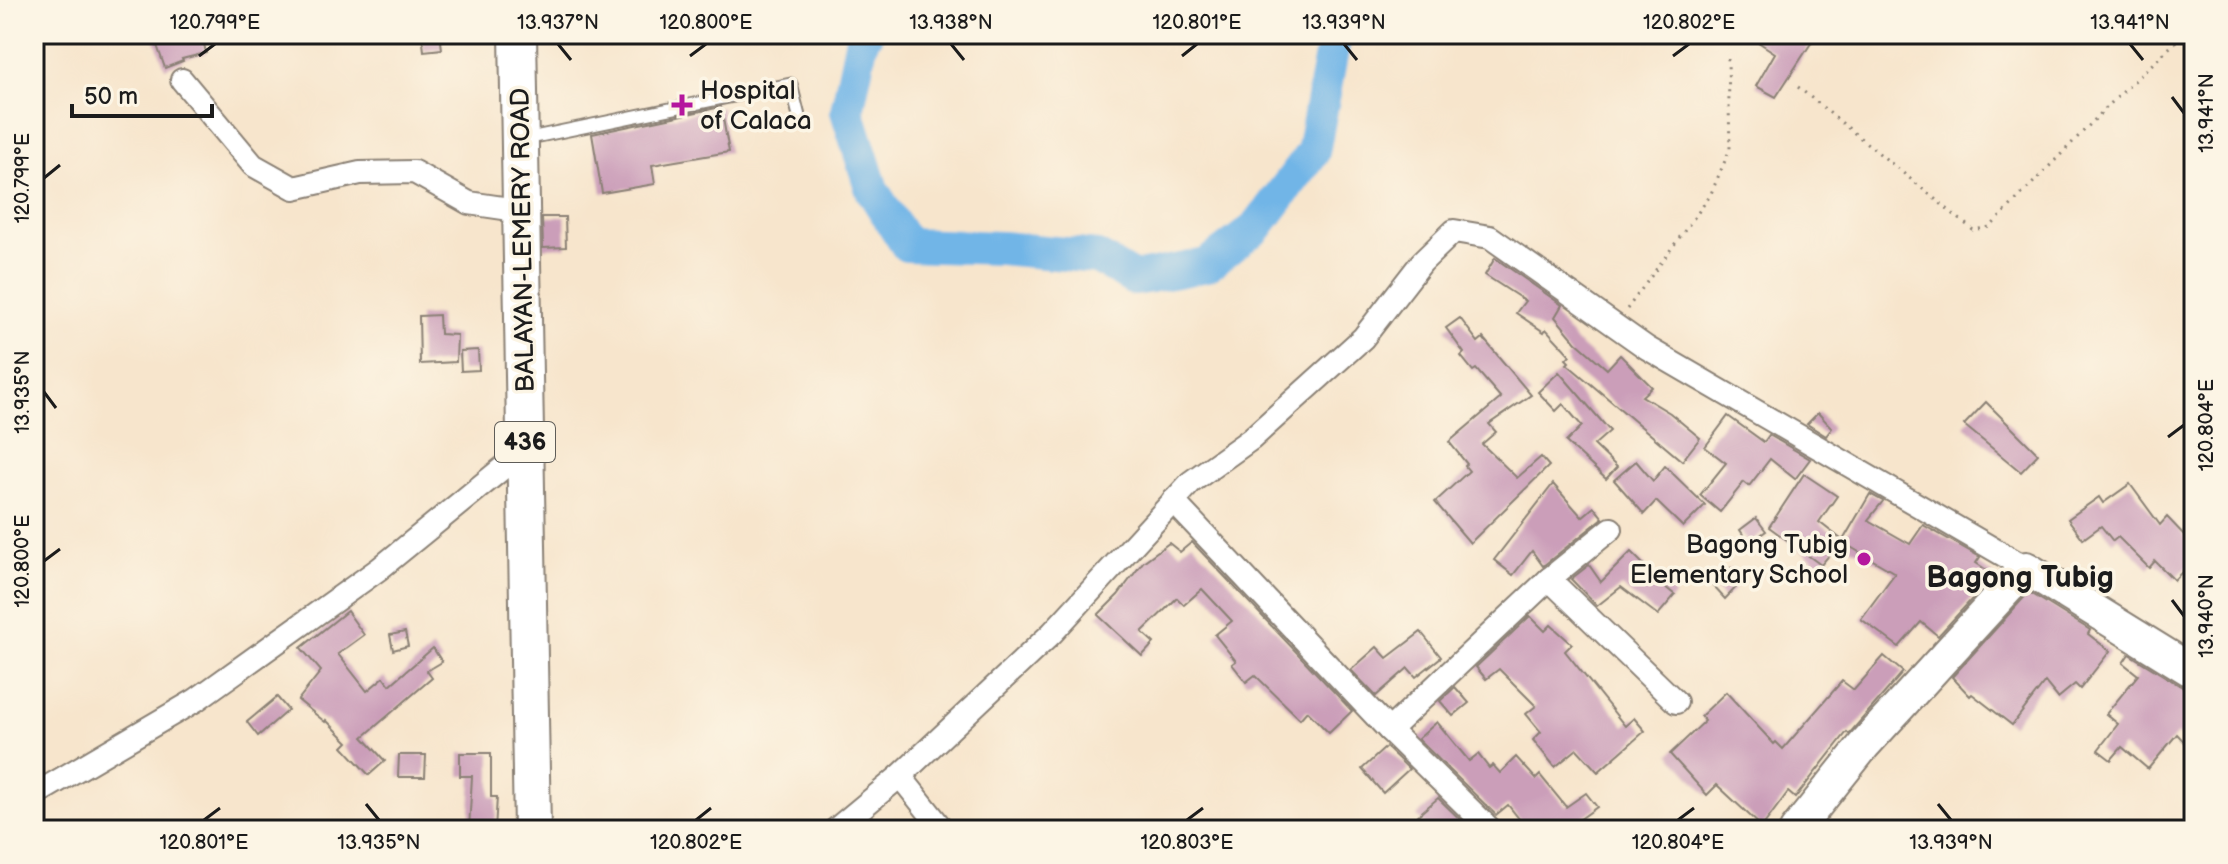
<svg xmlns="http://www.w3.org/2000/svg" width="2228" height="864" font-family="'Balsamiq Sans',sans-serif">
<style>
.lines{fill:none;stroke-linecap:round;stroke-linejoin:round}
.river{stroke:#71b5e7;stroke-width:34}
.building{fill:#cb9eb9}
.lane-casing{stroke:#8a8074;stroke-width:15}
.street-casing{stroke:#8a8074;stroke-width:26}
.secondary-casing{stroke:#8a8074;stroke-width:36}
.primary-casing{stroke:#8a8074;stroke-width:40}
.path{stroke:#8a8074;stroke-width:3;stroke-dasharray:2 6;stroke-linecap:butt}
.lane{stroke:#fff;stroke-width:11}
.street{stroke:#fff;stroke-width:22}
.secondary{stroke:#fff;stroke-width:32}
.primary{stroke:#fff;stroke-width:36}
.ticks{fill:none;stroke:#1c1c1c;stroke-width:3}
.poi-dot{fill:#b5179e;stroke:#fcf5e5;stroke-width:3}
.labels{text-anchor:middle;stroke-width:7;stroke-linejoin:round;paint-order:stroke}
.shield{fill:#fcf5e5;stroke:#5f5d58;stroke-width:2}
.shield-label{font-size:24px;font-weight:bold;fill:#1c1c1c}
.poi-label{font-size:26px;fill:#1c1c1c;stroke:#fcf5e5;text-anchor:start}
.street-label{font-size:26px;fill:#1c1c1c;stroke:#fcf5e5}
.quarter-label{font-size:30px;font-weight:bold;fill:#1c1c1c;stroke:#fcf5e5}
.neatline{fill:none;stroke:#1c1c1c;stroke-width:3}
.ticks-label{font-size:20px;text-anchor:middle;fill:#1c1c1c}
</style>
<rect width="100%" height="100%" fill="#fcf5e5"/>
<filter id="ink" filterUnits="userSpaceOnUse"><feTurbulence type="fractalNoise" baseFrequency=".0125" numOctaves="2"/><feDisplacementMap in="SourceGraphic" scale="16" xChannelSelector="R" yChannelSelector="G"/><feConvolveMatrix kernelMatrix="1 2 1 2 8 2 1 2 1" color-interpolation-filters="sRGB"/></filter>
<filter id="wash" filterUnits="userSpaceOnUse"><feTurbulence type="fractalNoise" baseFrequency=".006" numOctaves="4" result="noise"/><feDisplacementMap in="SourceGraphic" scale="32" xChannelSelector="R" yChannelSelector="G"/><feGaussianBlur stdDeviation="1.8" result="paint"/><feColorMatrix in="noise" values="0 0 0 0 0 0 0 0 0 0 0 0 0 0 0 0 0 1.4 0 .05"/><feComposite in="paint" operator="in"/></filter>
<g filter="url(#wash)">
<rect width="100%" height="100%" fill="#f7e5cc"/>
<g class="lines">
<!-- river -->
<polyline class="river" points="866,34 862,39 847,111 872,190 907,245 1001,248 1097,257 1134,279 1207,265 1256,228 1313,152 1335,34"/>
</g>
<g id="blocks">
<!-- building -->
<g class="building">
<polygon points="153,34 202,34 206,53 182,59 183,61 165,68"/>
<polygon points="422,34 440,34 442,49 424,51"/>
<polygon points="1746,34 1817,34 1776,97 1756,86 1775,53"/>
<polygon points="721,107 729,152 652,165 655,184 602,193 592,134"/>
<polygon points="542,217 565,217 566,247 543,248"/>
<polygon points="1495,258 1562,305 1555,317 1576,342 1607,369 1620,355 1652,387 1642,396 1670,413 1700,438 1682,461 1567,364 1569,362 1566,359 1570,355 1546,329 1544,332 1516,313 1525,301 1485,275"/>
<polygon points="439,315 440,334 457,335 456,362 420,364 419,316"/>
<polygon points="1460,318 1478,342 1483,338 1531,395 1489,424 1496,432 1482,444 1517,478 1541,457 1549,466 1470,543 1435,502 1469,471 1465,466 1467,464 1449,442 1501,398 1476,369 1473,371 1461,356 1464,353 1446,328"/>
<polygon points="478,350 479,370 461,371 460,351"/>
<polygon points="1559,372 1610,431 1594,445 1617,467 1606,479 1566,442 1582,426 1563,404 1556,411 1538,392"/>
<polygon points="1986,402 2038,454 2021,472 1964,425"/>
<polygon points="1818,413 1832,428 1826,436 1807,424"/>
<polygon points="1728,416 1764,442 1769,435 1810,459 1795,479 1770,459 1749,486 1744,482 1720,512 1700,495 1726,463 1705,447"/>
<polygon points="1636,461 1653,481 1665,466 1705,505 1683,527 1656,501 1644,514 1614,480"/>
<polygon points="1804,474 1837,496 1819,522 1842,540 1821,565 1769,527"/>
<polygon points="1553,484 1582,517 1594,507 1603,518 1543,566 1532,551 1513,575 1494,560"/>
<polygon points="2130,484 2160,525 2167,517 2186,537 2194,529 2194,560 2174,580 2155,561 2149,568 2118,537 2113,541 2101,526 2083,539 2068,519 2099,497 2103,503"/>
<polygon points="1870,494 1883,501 1868,520 1910,544 1923,525 1980,557 1976,563 1994,575 1938,636 1921,622 1899,647 1861,619 1895,573 1842,542"/>
<polygon points="1756,518 1766,531 1749,543 1740,530"/>
<polygon points="1192,542 1352,711 1329,733 1307,711 1300,719 1255,675 1246,682 1232,664 1236,661 1215,635 1232,621 1202,589 1184,605 1177,598 1142,632 1154,643 1142,656 1098,615 1118,595 1143,562 1169,543 1180,552"/>
<polygon points="1631,552 1651,572 1649,574 1675,595 1658,615 1621,587 1597,606 1571,579 1589,565 1601,582"/>
<polygon points="1731,568 1743,580 1725,599 1713,586"/>
<polygon points="2029,592 2090,630 2088,634 2110,651 2080,689 2075,684 2058,698 2045,682 2012,725 1972,694 1970,696 1952,677"/>
<polygon points="347,611 364,635 338,654 367,691 384,677 390,685 433,648 442,662 427,671 432,678 363,737 385,761 369,775 343,747 348,742 326,720 325,722 298,700 321,671 301,648"/>
<polygon points="1530,616 1545,631 1551,625 1572,644 1565,651 1625,726 1634,718 1645,731 1598,772 1577,749 1555,767 1533,740 1541,732 1526,714 1536,706 1499,669 1486,679 1476,667"/>
<polygon points="405,632 408,646 393,650 390,635"/>
<polygon points="1421,632 1441,657 1416,677 1408,668 1376,696 1351,670 1377,647 1387,658"/>
<polygon points="2129,654 2184,688 2194,691 2194,752 2177,734 2148,769 2122,747 2111,760 2098,750 2118,724 2106,714 2138,675 2123,663"/>
<polygon points="1884,656 1903,672 1849,734 1847,732 1795,798 1788,792 1762,827 1717,785 1707,795 1670,754 1705,721 1701,716 1726,692 1774,744 1776,742 1783,749 1842,681 1854,690"/>
<polygon points="1455,687 1469,703 1453,716 1440,701"/>
<polygon points="277,697 288,710 258,736 247,722"/>
<polygon points="1437,722 1469,761 1478,754 1489,768 1493,765 1500,773 1516,757 1536,779 1540,775 1566,807 1586,793 1597,807 1565,830 1528,830 1508,805 1496,815 1418,739"/>
<polygon points="1386,747 1409,769 1383,793 1362,769"/>
<polygon points="460,753 491,753 491,797 497,797 495,830 469,830 472,776 460,776"/>
<polygon points="399,755 426,755 425,777 398,777"/>
<polygon points="1438,798 1468,827 1464,830 1429,830 1417,816"/>
</g>
</g>
</g>
<g filter="url(#ink)">
<use href="#blocks" fill-opacity="0" stroke="#8a8074" stroke-width="2"/>
<g class="lines">
<defs>
<polyline id="lane" points="525,139 791,84 799,116"/>
<g id="street">
<polyline points="182,80 253,165 294,188 360,173 414,172 469,203 523,211"/>
<polyline points="1173,501 1389,730 1491,830"/>
<polyline points="1549,579 1676,702"/>
<polyline points="1389,730 1549,579 1611,529"/>
<polyline points="900,776 943,830"/>
<polyline points="34,795 196,700 379,569 525,450"/>
<polyline points="835,830 900,776 1052,633 1191,482 1251,439 1363,338 1422,262 1454,231 1490,237 1647,348 2026,568"/>
</g>
<polyline id="secondary" points="1796,830 1864,745 2026,568 2194,672"/>
<polyline id="primary" points="518,34 532,830"/>
</defs>
<!-- lane casing -->
<use href="#lane" class="lane-casing"/>
<!-- street casing -->
<use href="#street" class="street-casing"/>
<!-- secondary casing -->
<use href="#secondary" class="secondary-casing"/>
<!-- primary casing -->
<use href="#primary" class="primary-casing"/>
<!-- path -->
<g class="path">
<polyline points="1798,87 1973,230 1990,227 2108,106 2184,34"/>
<polyline points="1627,309 1710,196 1730,149 1728,59"/>
</g>
<!-- lane -->
<use href="#lane" class="lane"/>
<!-- street -->
<use href="#street" class="street"/>
<!-- secondary -->
<use href="#secondary" class="secondary"/>
<!-- primary -->
<use href="#primary" class="primary"/>
</g>
</g>
<!-- ticks -->
<path class="ticks" d="M558,44L571,60M951,44L964,60M1344,44L1357,60M2130,44L2143,60M199,56L215,44M690,56L706,44M1182,56L1197,44M1673,56L1689,44M2172,97L2184,113M44,178L60,165M44,392L56,408M2168,437L2184,425M44,561L60,549M2172,600L2184,616M366,804L379,820M1938,804L1951,820M204,820L220,808M696,820L711,808M1187,820L1203,808M1678,820L1694,808"/>
<!-- markers -->
<g class="poi-dot">
<path d="M678 93h8v8h8v8h-8v8h-8v-8h-8v-8h8z"/>
<circle cx="1864" cy="559" r="8"/>
</g>
<g class="labels">
<!-- shield labels -->
<rect class="shield" x="495" y="422" width="60" height="40" rx="6"/>
<g class="shield-label">
<text x="525" y="450">436</text>
</g>
<!-- poi labels -->
<g class="poi-label">
<text x="700" y="99">Hospital<tspan x="700" dy="30">of Calaca</tspan></text>
<text x="1848" y="553" text-anchor="end">Bagong Tubig<tspan x="1848" dy="30">Elementary School</tspan></text>
</g>
<!-- street labels -->
<g class="street-label">
<text transform="translate(522 240) rotate(-91)" y="9">BALAYAN-LEMERY ROAD</text>
</g>
<!-- quarter labels -->
<g class="quarter-label">
<text x="2020" y="587">Bagong Tubig</text>
</g>
</g>
<!-- margin -->
<rect width="2228" height="864" fill="none" stroke="#fcf5e5" stroke-width="88"/>
<!-- scale -->
<path d="M72 104v12h140v-12" fill="none" stroke="#1c1c1c" stroke-width="4"/>
<text x="84" y="104" font-size="24" fill="#1c1c1c" stroke="#fcf5e5" stroke-width="6" paint-order="stroke">50 m</text>
<rect x="44" y="44" width="2140" height="776" class="neatline"/>
<g class="ticks-label">
<text x="215" y="29">120.799°E</text>
<text x="558" y="29">13.937°N</text>
<text x="706" y="29">120.800°E</text>
<text x="951" y="29">13.938°N</text>
<text x="1197" y="29">120.801°E</text>
<text x="1344" y="29">13.939°N</text>
<text x="1689" y="29">120.802°E</text>
<text x="2130" y="29">13.941°N</text>
<text transform="translate(2206 113) rotate(-90)" y="7">13.941°N</text>
<text transform="translate(22 178) rotate(-90)" y="7">120.799°E</text>
<text transform="translate(22 392) rotate(-90)" y="7">13.935°N</text>
<text transform="translate(2206 425) rotate(-90)" y="7">120.804°E</text>
<text transform="translate(22 561) rotate(-90)" y="7">120.800°E</text>
<text transform="translate(2206 616) rotate(-90)" y="7">13.940°N</text>
<text x="204" y="849">120.801°E</text>
<text x="379" y="849">13.935°N</text>
<text x="696" y="849">120.802°E</text>
<text x="1187" y="849">120.803°E</text>
<text x="1678" y="849">120.804°E</text>
<text x="1951" y="849">13.939°N</text>
</g>
</svg>
